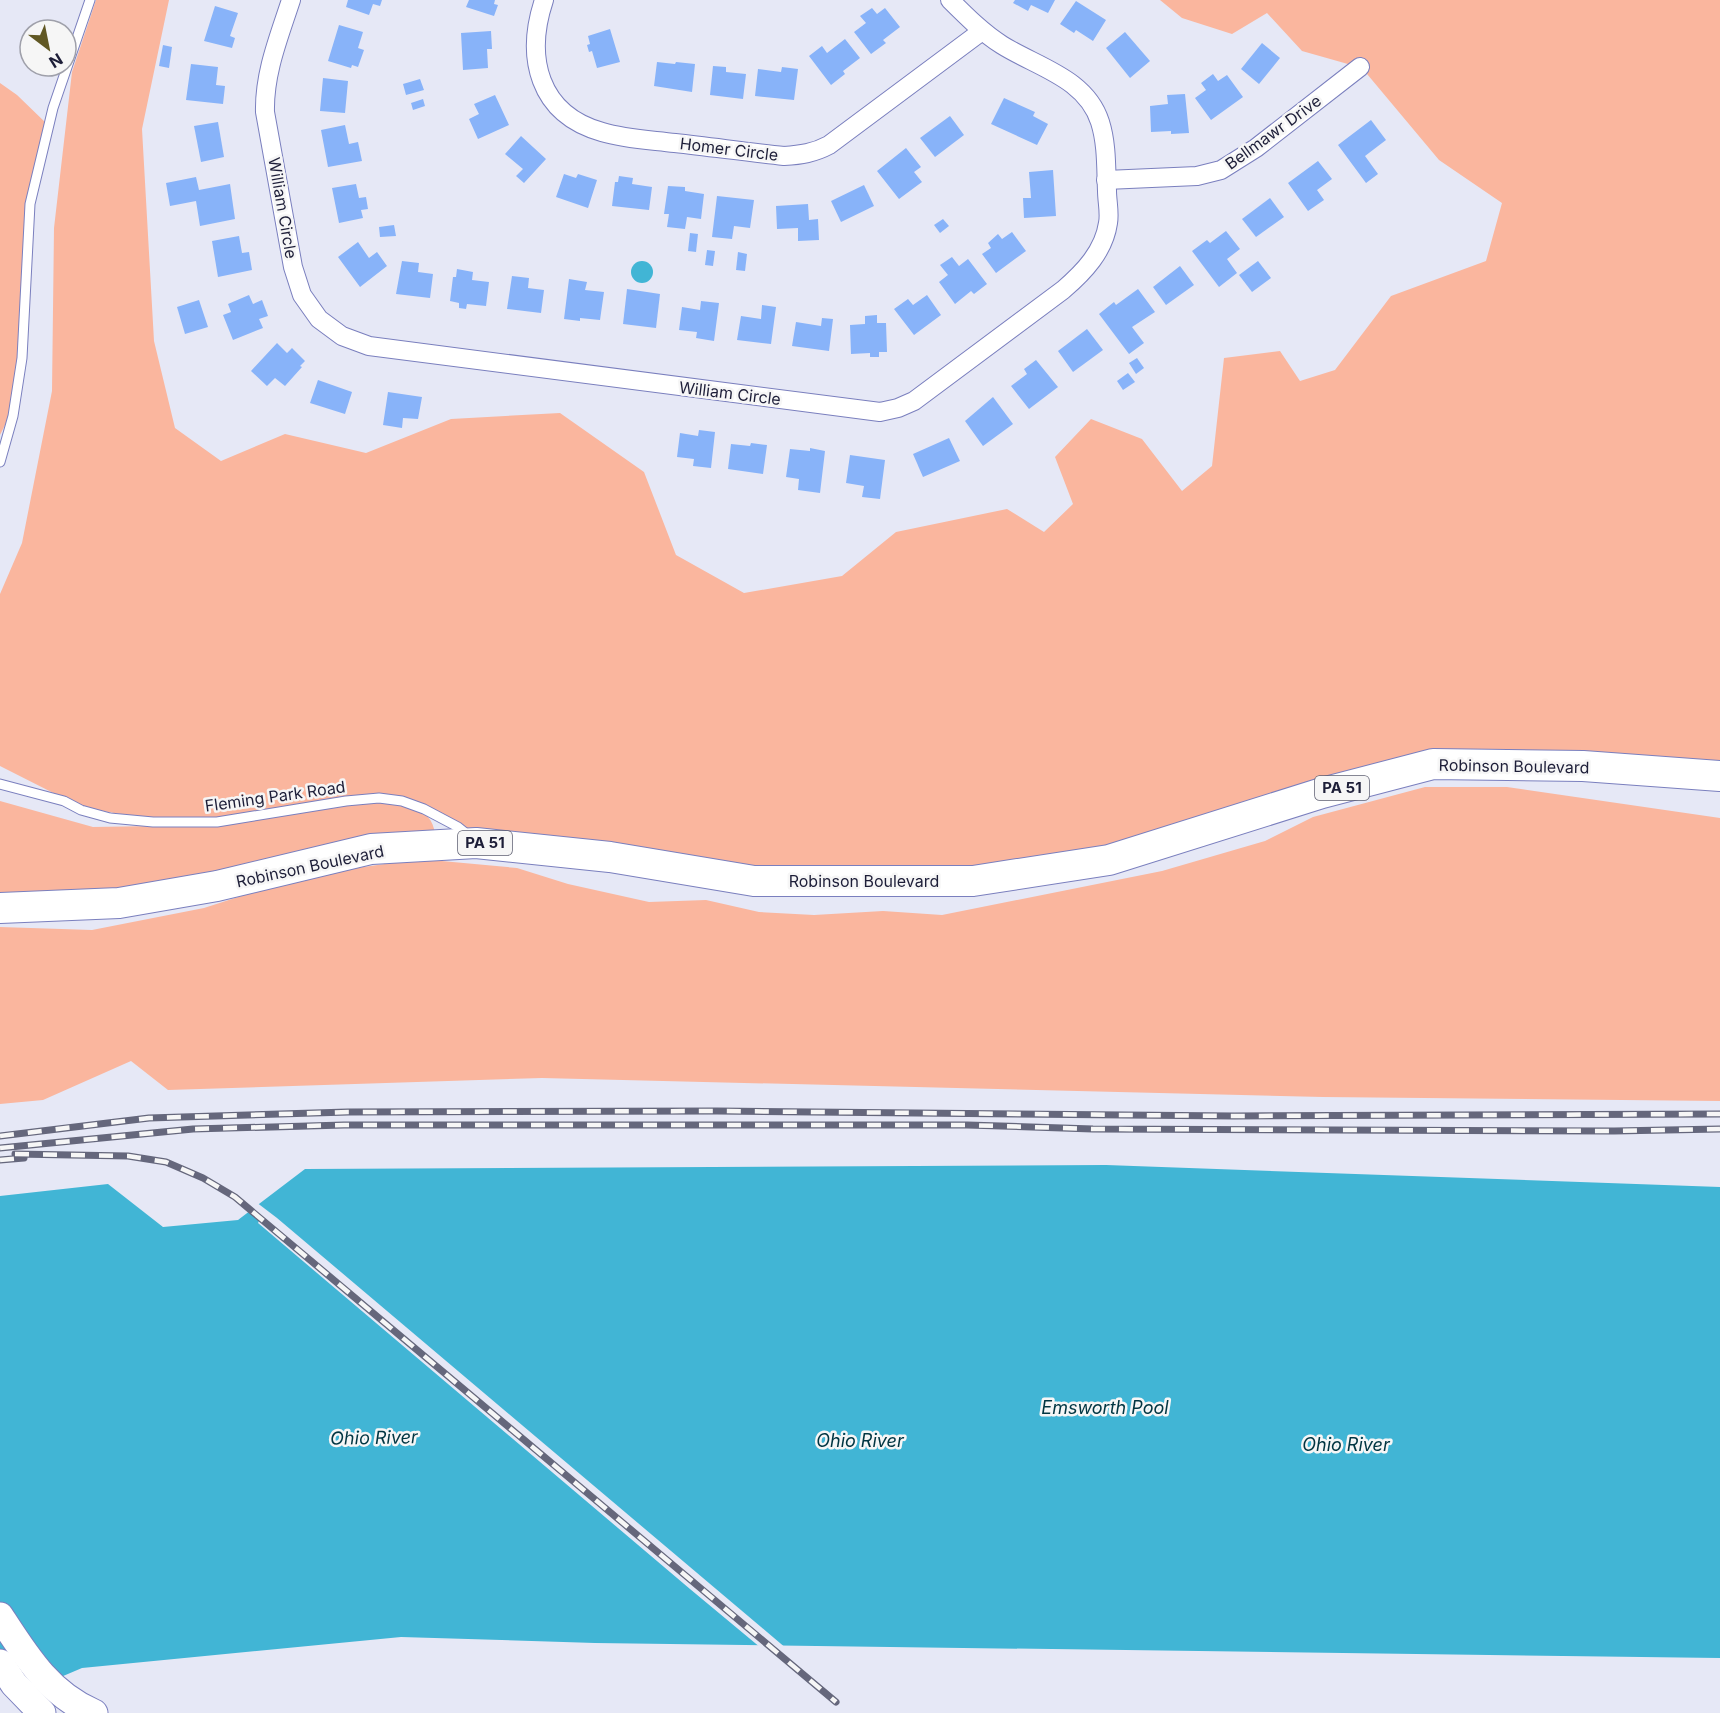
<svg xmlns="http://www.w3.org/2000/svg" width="1720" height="1713" font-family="Inter,sans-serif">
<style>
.green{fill:#fab69e}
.water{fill:#41b5d5}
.pier{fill:#e6e8f6}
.building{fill:#88b3f9}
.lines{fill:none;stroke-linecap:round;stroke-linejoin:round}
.lane-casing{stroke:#7a7fbe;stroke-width:11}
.street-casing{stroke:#7a7fbe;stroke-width:20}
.secondary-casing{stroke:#7a7fbe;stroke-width:29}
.primary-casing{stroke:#7a7fbe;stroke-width:32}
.lane{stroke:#fff;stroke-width:9}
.street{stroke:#fff;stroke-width:18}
.secondary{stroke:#fff;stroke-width:27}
.primary{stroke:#fff;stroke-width:30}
.rail-casing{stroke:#65677c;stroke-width:7}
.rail{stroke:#f6f6f6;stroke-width:4.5;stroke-dasharray:14;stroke-linecap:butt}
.labels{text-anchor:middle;stroke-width:5;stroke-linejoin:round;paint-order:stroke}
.shield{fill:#f6f6f6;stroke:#5e5f71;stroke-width:1.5}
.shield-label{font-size:15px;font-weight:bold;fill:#1d1e38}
.street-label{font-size:16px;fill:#1d1e38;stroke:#f6f6f6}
.water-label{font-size:18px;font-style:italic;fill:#003542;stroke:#f6f6f6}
</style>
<rect width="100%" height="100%" fill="#e6e8f6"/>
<!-- green -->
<g class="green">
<polygon points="96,0 169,0 142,129 154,341 175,428 221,461 285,434 366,453 451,419 560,413 644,472 676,555 744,593 842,576 896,532 1007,509 1044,532 1073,504 1055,457 1091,419 1142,439 1182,491 1212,466 1224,358 1280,351 1300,381 1335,370 1391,296 1486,261 1502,203 1439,160 1362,68 1302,51 1267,13 1232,34 1182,18 1160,0 1720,0 1720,773 1437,754 1106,854 973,876 755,875 477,840 402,799 216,820 152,819 83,808 0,766 0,594 22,543 52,391 54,228 72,72"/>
<polygon points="0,83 17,95 47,124 27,203 18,360 9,417 0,435"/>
<polygon points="1425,787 1507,787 1720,818 1720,1101 1323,1097 542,1078 168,1090 131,1061 43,1100 0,1104 0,927 92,930 204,908 307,875 420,859 517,868 568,884 649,902 706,900 759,912 814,915 883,911 942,915 1162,871 1265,841 1313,817"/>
<path d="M379,800C402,806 432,805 435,834L216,884L0,905V801L93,827L216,825Z"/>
</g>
<!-- water -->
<g class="water">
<circle cx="642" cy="272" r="11"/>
<polygon points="1106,1165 1720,1187 1720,1658 595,1643 401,1637 82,1668 49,1682 0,1682 0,1196 108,1184 163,1227 238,1220 305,1169"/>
</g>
<!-- pier -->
<polygon class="pier" points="256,1202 277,1218 787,1649 761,1648 690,1589 258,1223 259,1221 246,1210"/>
<!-- building -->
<g class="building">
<polygon points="348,0 382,0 380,6 373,4 369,15 346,7"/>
<polygon points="469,0 495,0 494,4 498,5 494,16 466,7"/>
<polygon points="1015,0 1055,0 1048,13 1031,5 1028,11 1013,3"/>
<polygon points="1076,1 1106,20 1093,41 1076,30 1074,33 1060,24"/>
<polygon points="215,6 238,13 230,36 235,38 232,48 204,41"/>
<polygon points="872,8 877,14 885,8 900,27 883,40 886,43 871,54 854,32 866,23 860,16"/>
<polygon points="339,25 363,32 358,48 364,50 358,67 352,65 351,68 328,61"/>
<polygon points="610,29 620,62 597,68 592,51 589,52 587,45 590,44 588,36"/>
<polygon points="491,31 492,49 487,49 488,68 463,70 461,33"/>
<polygon points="1125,32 1150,61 1130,78 1106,48"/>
<polygon points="845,39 860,58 843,71 845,74 831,85 809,56 822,46 827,53"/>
<polygon points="1262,43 1280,58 1259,84 1241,69"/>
<polygon points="163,45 172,47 169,68 159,66"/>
<polygon points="657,62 675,64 676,62 695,64 692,92 654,86"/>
<polygon points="191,64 218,67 216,85 225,86 223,104 186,100"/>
<polygon points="713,66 726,67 726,72 746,74 743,99 710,95"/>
<polygon points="782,67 798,69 794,100 755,96 758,69 781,72"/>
<polygon points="1213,74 1218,81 1227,75 1243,97 1211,120 1195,98 1206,90 1201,83"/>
<polygon points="323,78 348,81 345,113 320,111"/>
<polygon points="420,79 424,90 406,95 403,84"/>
<polygon points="1185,94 1189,133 1171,134 1171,131 1151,132 1150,106 1168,104 1167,95"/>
<polygon points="495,95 509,125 478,139 469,119 479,114 474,104"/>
<polygon points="1004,98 1035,112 1033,116 1048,124 1037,145 991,124"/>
<polygon points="423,99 425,106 413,110 411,103"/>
<polygon points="950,116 964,135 935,157 920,138"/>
<polygon points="1371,120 1386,140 1365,156 1378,174 1366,183 1338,145"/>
<polygon points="218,122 224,157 201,162 194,126"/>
<polygon points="345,125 349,144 358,142 362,161 328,167 321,130"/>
<polygon points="521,136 546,159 524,183 516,176 523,169 505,154"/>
<polygon points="906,148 921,167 914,172 922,182 899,199 877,171"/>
<polygon points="1318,161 1332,179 1317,190 1324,200 1308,211 1288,183"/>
<polygon points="1053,170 1056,216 1024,218 1023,198 1031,198 1029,172"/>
<polygon points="564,174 576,178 578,174 597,180 588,208 556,197"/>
<polygon points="619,176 633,178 632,184 652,187 649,210 612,206 615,182 618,182"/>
<polygon points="196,177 199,190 230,184 235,219 200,226 196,201 170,206 166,183"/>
<polygon points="356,184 359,198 366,197 368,209 361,210 363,218 339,223 332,188"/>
<polygon points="864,185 874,206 841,222 831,201"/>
<polygon points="668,186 685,187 685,191 704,194 701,219 687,217 685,229 667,227 669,214 664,214"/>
<polygon points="717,196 754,200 750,228 734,226 732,239 712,237"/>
<polygon points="1270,198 1284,217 1256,237 1242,219"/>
<polygon points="808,204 809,220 818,219 819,240 798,241 798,228 777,229 776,206"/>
<polygon points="943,219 949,226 940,233 934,225"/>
<polygon points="394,225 396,236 380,237 379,227"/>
<polygon points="1226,231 1240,249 1227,259 1237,273 1219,287 1192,251 1207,240 1210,243"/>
<polygon points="1012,232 1026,251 996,273 982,254 991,248 988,243 998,234 1002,239"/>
<polygon points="690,233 698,234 696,252 688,251"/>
<polygon points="239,236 242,253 249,252 252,270 218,277 212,241"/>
<polygon points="358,242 369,258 377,252 387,266 360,287 338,257"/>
<polygon points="707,250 715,251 713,266 705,265"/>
<polygon points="738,252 747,254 745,271 736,270"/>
<polygon points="952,257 959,266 968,259 987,284 974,294 971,291 955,304 939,282 948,275 940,265"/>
<polygon points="402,261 419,263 418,272 433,274 430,298 396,294"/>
<polygon points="1258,261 1271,278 1252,292 1239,275"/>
<polygon points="1180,266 1194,285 1166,305 1153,287"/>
<polygon points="457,269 473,272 472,280 489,282 486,306 467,304 466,309 459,308 459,303 450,301 453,277 456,277"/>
<polygon points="512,276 529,278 528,288 544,290 541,313 507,309"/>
<polygon points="569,279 587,282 585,290 604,292 600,320 580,318 580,321 564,319"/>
<polygon points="627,289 660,294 656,328 623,324"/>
<polygon points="1138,289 1155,312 1132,327 1144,343 1129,354 1099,314 1114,302 1116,305"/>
<polygon points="249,295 253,304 262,300 268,316 259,319 263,328 233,340 223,315 231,312 228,304"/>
<polygon points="927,295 941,315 914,335 894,309 908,299 913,305"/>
<polygon points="199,300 208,327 185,334 177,307"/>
<polygon points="701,301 719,303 714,341 696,338 697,332 679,330 682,307 700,310"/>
<polygon points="762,305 776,307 771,344 737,340 741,316 761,319"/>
<polygon points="877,315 877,323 886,323 887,352 879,352 879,357 870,357 870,353 851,354 850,325 865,324 865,316"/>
<polygon points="822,318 833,319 829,351 792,346 796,322 821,326"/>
<polygon points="1087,329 1103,350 1073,372 1058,351"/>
<polygon points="277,343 287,353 292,348 305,361 300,366 302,367 285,386 275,378 267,386 251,371"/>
<polygon points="1137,358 1144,368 1136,374 1129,363"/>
<polygon points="1036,360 1058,387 1029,409 1011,386 1027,374 1024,369"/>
<polygon points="1128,373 1135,382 1123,390 1117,381"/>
<polygon points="318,380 352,392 345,414 310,403"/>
<polygon points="388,392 422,397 418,419 403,418 402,428 383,425"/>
<polygon points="993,397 1013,424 983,446 965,421"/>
<polygon points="699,430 715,432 711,468 693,466 694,459 677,457 680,433 698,436"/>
<polygon points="949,438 960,461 923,477 913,454"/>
<polygon points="751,443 767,445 763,474 728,469 731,444 750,446"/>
<polygon points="810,448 825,451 820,493 798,490 799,479 786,477 790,449 810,451"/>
<polygon points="850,455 885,460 880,499 862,497 864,486 846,483"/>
</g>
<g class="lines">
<defs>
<g id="lane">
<polyline points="0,462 13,416 22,358 30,204 53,108 90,0"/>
<polyline points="0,784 64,801 81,810 110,818 153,822 217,822 346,801 379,798 402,801 424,809 458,827 468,835"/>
</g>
<g id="street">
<path d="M291,0C279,37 264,73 265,112L293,267L302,295L319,319L342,336L369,346L880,412L898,408L914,401L1063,290C1084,272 1104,251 1108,223C1110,213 1107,201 1107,191C1106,168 1107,144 1100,122C1086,78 1037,67 1002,45C983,33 966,16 950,0"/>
<path d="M544,0C525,57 538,114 602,132C625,139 651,140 675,143C711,147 747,152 784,156C801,155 814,153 829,145L982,31"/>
<polyline points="1106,180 1197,176 1221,170 1256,148 1360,67"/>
</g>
<g id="secondary">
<path d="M0,1616C26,1656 49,1694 94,1713"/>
<polyline points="0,1663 14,1684 42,1713"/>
</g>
<polyline id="primary" points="0,908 119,903 217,886 371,849 476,843 610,857 754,881 973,881 1109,860 1322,793 1433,764 1583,766 1720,776"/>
</defs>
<!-- lane casing -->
<use href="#lane" class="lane-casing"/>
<!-- street casing -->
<use href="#street" class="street-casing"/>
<!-- secondary casing -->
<use href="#secondary" class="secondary-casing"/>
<!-- primary casing -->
<use href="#primary" class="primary-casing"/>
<!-- lane -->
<use href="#lane" class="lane"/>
<!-- street -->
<use href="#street" class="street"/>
<!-- secondary -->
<use href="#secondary" class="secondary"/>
<!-- primary -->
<use href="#primary" class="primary"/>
<defs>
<g id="rail">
<polyline points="0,1136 149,1118 348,1112 717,1111 1234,1116 1720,1114"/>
<polyline points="0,1148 193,1129 344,1125 967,1125 1093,1129 1614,1131 1720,1129"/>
<polyline points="15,1154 128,1156 166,1162 203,1178 235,1197 836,1702"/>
<polyline points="0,1160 24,1158"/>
</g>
</defs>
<!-- rail casing -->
<use href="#rail" class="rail-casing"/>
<!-- rail -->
<use href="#rail" class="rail"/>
</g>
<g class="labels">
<!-- shield labels -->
<g class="shield">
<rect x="1315" y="776" width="54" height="24" rx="4.5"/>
<rect x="458" y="831" width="54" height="24" rx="4.5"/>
</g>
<g class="shield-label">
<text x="1342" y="793">PA 51</text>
<text x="485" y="848">PA 51</text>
</g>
<!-- street labels -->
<g class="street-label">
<text transform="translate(1273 132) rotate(-36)" y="6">Bellmawr Drive</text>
<text transform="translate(729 149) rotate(7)" y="6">Homer Circle</text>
<text transform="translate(283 208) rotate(80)" y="6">William Circle</text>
<text transform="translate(730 393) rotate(7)" y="6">William Circle</text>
<text transform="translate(1514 766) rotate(1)" y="6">Robinson Boulevard</text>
<text transform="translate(275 796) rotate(-8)" y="6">Fleming Park Road</text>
<text transform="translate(310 866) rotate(-12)" y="6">Robinson Boulevard</text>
<text x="864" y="887">Robinson Boulevard</text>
</g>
<!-- water labels -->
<g class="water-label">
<text x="1105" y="1414">Emsworth Pool</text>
<text transform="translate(374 1438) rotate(-1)" y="6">Ohio River</text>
<text x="860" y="1447">Ohio River</text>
<text x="1346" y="1451">Ohio River</text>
</g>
</g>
<!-- north arrow -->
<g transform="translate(48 48) rotate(148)"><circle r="28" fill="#f6f6f6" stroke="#9fa0aa" stroke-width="1.5"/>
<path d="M0-4.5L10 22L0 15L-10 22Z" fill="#615824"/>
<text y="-9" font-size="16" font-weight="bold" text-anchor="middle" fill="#1d1e38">N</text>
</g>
</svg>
